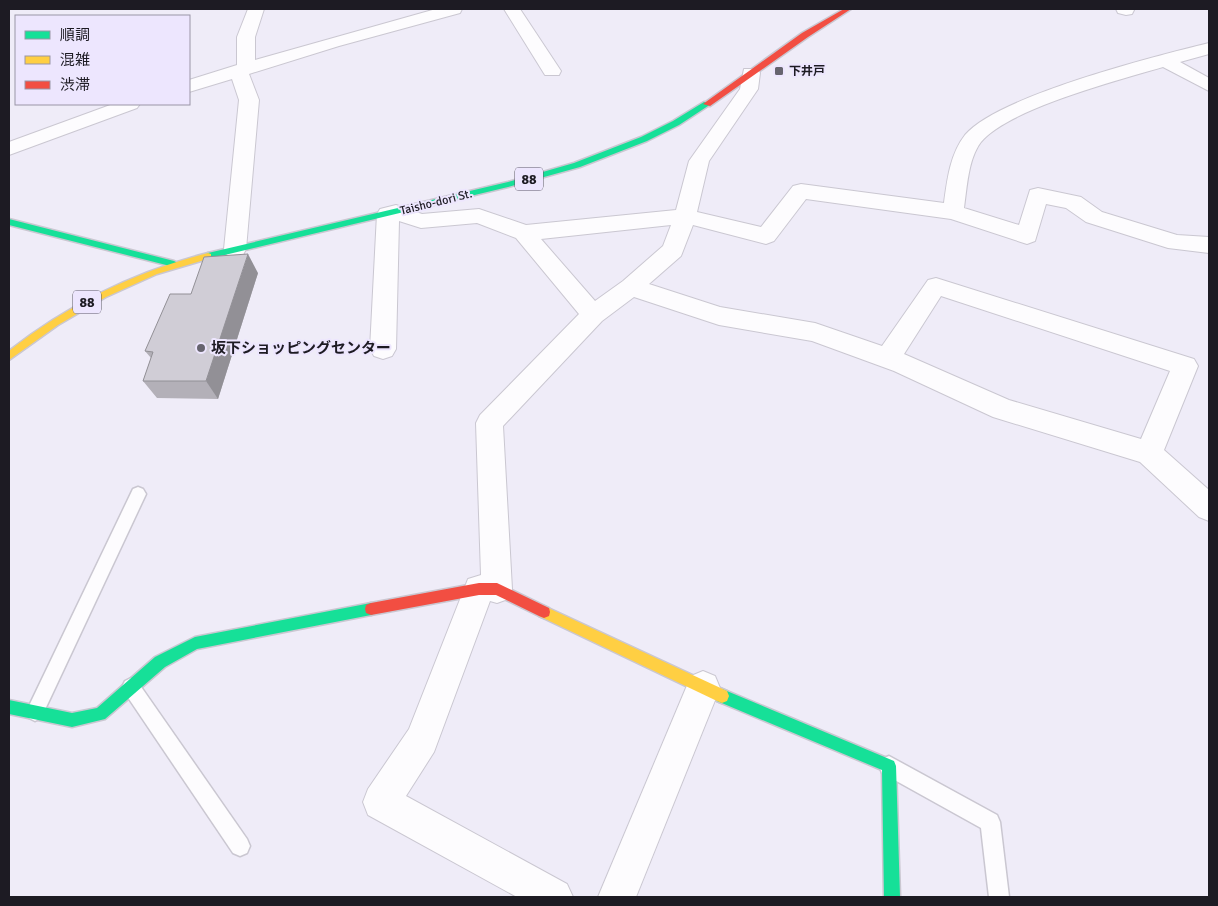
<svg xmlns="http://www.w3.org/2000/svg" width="1218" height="906" font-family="Signika,'Noto Sans JP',sans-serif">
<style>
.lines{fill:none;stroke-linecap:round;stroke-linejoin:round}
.lane-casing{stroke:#cac7d1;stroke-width:3}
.street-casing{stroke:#cac7d1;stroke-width:2}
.fast-casing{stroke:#cac7d1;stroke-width:3}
.slow-casing{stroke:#cac7d1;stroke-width:3}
.jam-casing{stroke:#cac7d1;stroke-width:3}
.lane{fill:#fdfcfe;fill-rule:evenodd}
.street{fill:#fdfcfe;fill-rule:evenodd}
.fast{fill:#16e098;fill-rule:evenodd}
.slow{fill:#ffcf43;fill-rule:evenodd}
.jam{fill:#f24e42;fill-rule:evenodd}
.wall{fill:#b3b0b8}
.shaded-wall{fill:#929096}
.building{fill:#d0cdd6;stroke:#929096}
.poi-dot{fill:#66646e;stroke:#ede6fe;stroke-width:2}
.labels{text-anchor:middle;stroke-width:4;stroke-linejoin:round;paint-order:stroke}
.far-poi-label{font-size:12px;font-weight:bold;fill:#1d1b23;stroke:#ede6fe;text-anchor:start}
.far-street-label{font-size:12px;fill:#1d1b23;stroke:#ede6fe}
.shield{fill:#ede6fe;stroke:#5b5865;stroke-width:1}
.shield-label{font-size:14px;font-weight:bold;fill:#1d1b23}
.poi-label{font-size:15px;font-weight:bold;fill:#1d1b23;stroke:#ede6fe;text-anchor:start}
</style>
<rect width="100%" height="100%" fill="#efecf8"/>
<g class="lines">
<defs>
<g id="lane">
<polygon points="138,487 143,489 146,494 41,718 35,721 29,718 26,712 29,706 133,489"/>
<polygon points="131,678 137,681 247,839 250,846 247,853 240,856 233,853 125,693 122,687 125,681"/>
<polygon points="889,756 997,815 1000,822 1009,897 989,897 981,828 882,773 879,766 882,759"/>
</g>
<g id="street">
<polygon points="248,9 264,9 255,37 255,60 436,9 462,9 460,13 339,46 249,74 259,100 246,249 243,255 235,257 227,255 224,249 239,100 232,79 189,92 189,80 237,65 237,37"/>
<polygon points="504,9 520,9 561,71 559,75 545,75"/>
<polygon points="1116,9 1134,9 1134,10 1132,14 1126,15 1118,13"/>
<path d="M1209,43V54L1180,62L1209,78V91L1163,67C1119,80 1008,109 981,142C968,159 967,188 964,208L1019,225L1030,190L1038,188L1081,197L1102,212L1177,235L1209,237V253L1168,248L1086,222L1066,208L1046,204L1035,241L1027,244L951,219L806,199L774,241L766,244L693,225L681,256L649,284L720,307L815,323L882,346L928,280L936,278L1194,359L1198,366L1164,450L1209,490V521L1199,517L1140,462L993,417L894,371L812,341L719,325L634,297L602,321L503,426L512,589L508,599L497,603L490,601L434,752L406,796L567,884L573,897H517L368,815L363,802L368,789L409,729L468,579L481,575L476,423L480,415L579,314L516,238L477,223L421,228L399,221L396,349L392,356L383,359L374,356L370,349L377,214L380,209L396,205L422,214L479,209L526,225L676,210L689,161L740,89L744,69H758L760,73L758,89L709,161L697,212L761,227L793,186L801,184L944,203C947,181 950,154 965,135C998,96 1156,56 1209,43ZM671,225L663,246L623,281L595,301L541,239ZM941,296L1170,371L1141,439L1009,400L904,354Z"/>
<polygon points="113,104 140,104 137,108 9,155 9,142"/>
<polygon points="703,671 715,676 720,688 636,897 598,897 691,676"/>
</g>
<g id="fast">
<polygon points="704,102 711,104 679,125 647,141 580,167 508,187 208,259 203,256 208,253 508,182 574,163 641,137 673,121"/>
<polygon points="9,219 174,261 179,264 174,267 9,225"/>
<polygon points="371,603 376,605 377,609 376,613 371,615 197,649 165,667 105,719 72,727 9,714 9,700 72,713 97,708 155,657 195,637"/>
<polygon points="722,689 894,761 896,766 900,897 884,897 882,770 717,701 715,696 717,691"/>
</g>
<g id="slow">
<path d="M208,253L211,254V258L157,274L106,297L58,325L9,360V351C69,304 134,272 208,253Z"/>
<polygon points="544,606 727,691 729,696 727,701 722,703 717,701 539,616 538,612 539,608"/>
</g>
<g id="jam">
<polygon points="844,9 851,9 808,37 710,106 703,104 802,33"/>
<polygon points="479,583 497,583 549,608 550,612 549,616 544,618 539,616 496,595 479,595 371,615 366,613 365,609 366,605 371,603"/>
</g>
</defs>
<!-- lane casing -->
<use href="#lane" class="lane-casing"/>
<!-- street casing -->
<use href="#street" class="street-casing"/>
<!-- fast casing -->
<use href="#fast" class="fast-casing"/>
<!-- slow casing -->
<use href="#slow" class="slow-casing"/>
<!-- jam casing -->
<use href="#jam" class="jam-casing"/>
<!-- lane -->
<use href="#lane" class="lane"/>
<!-- street -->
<use href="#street" class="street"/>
<!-- fast -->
<use href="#fast" class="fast"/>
<!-- slow -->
<use href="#slow" class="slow"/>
<!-- jam -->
<use href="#jam" class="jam"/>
</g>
<!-- wall -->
<polygon class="wall" points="258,273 218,399 157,398 143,381 151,358 145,351 191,294"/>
<!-- shaded-wall -->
<polygon class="shaded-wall" points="248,254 258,273 218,399 206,381"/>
<!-- building -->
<polygon class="building" points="248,254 206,381 143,381 153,352 145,351 170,294 191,294 204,257"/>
<!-- markers -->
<g class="poi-dot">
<rect x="774" y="66" width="10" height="10" rx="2.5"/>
<circle cx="201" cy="348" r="5"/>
</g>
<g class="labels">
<!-- far-poi labels -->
<g class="far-poi-label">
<text x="789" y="75">下井戸</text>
</g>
<!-- far-street labels -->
<g class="far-street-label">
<text transform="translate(436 202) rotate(-14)" y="4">Taisho-dori St.</text>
</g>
<!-- shield labels -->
<g class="shield">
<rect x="515" y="167.5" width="28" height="23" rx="4"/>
<rect x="73" y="290.5" width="28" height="23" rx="4"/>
</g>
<g class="shield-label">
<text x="529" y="184">88</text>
<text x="87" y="307">88</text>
</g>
<!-- poi labels -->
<g class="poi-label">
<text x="211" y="353">坂下ショッピングセンター</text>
</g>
</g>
<!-- border -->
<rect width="1218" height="906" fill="none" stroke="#1d1b23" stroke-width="20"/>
<!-- legend -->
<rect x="15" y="15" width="175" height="90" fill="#ede6fe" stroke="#9a95a6"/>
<rect x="25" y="31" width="25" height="8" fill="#16e098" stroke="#9a95a6"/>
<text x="60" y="40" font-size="15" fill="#1d1b23">順調</text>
<rect x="25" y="56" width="25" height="8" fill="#ffcf43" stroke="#9a95a6"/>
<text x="60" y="65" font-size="15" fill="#1d1b23">混雑</text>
<rect x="25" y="81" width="25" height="8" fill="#f24e42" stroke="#9a95a6"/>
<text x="60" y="90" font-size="15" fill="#1d1b23">渋滞</text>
</svg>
